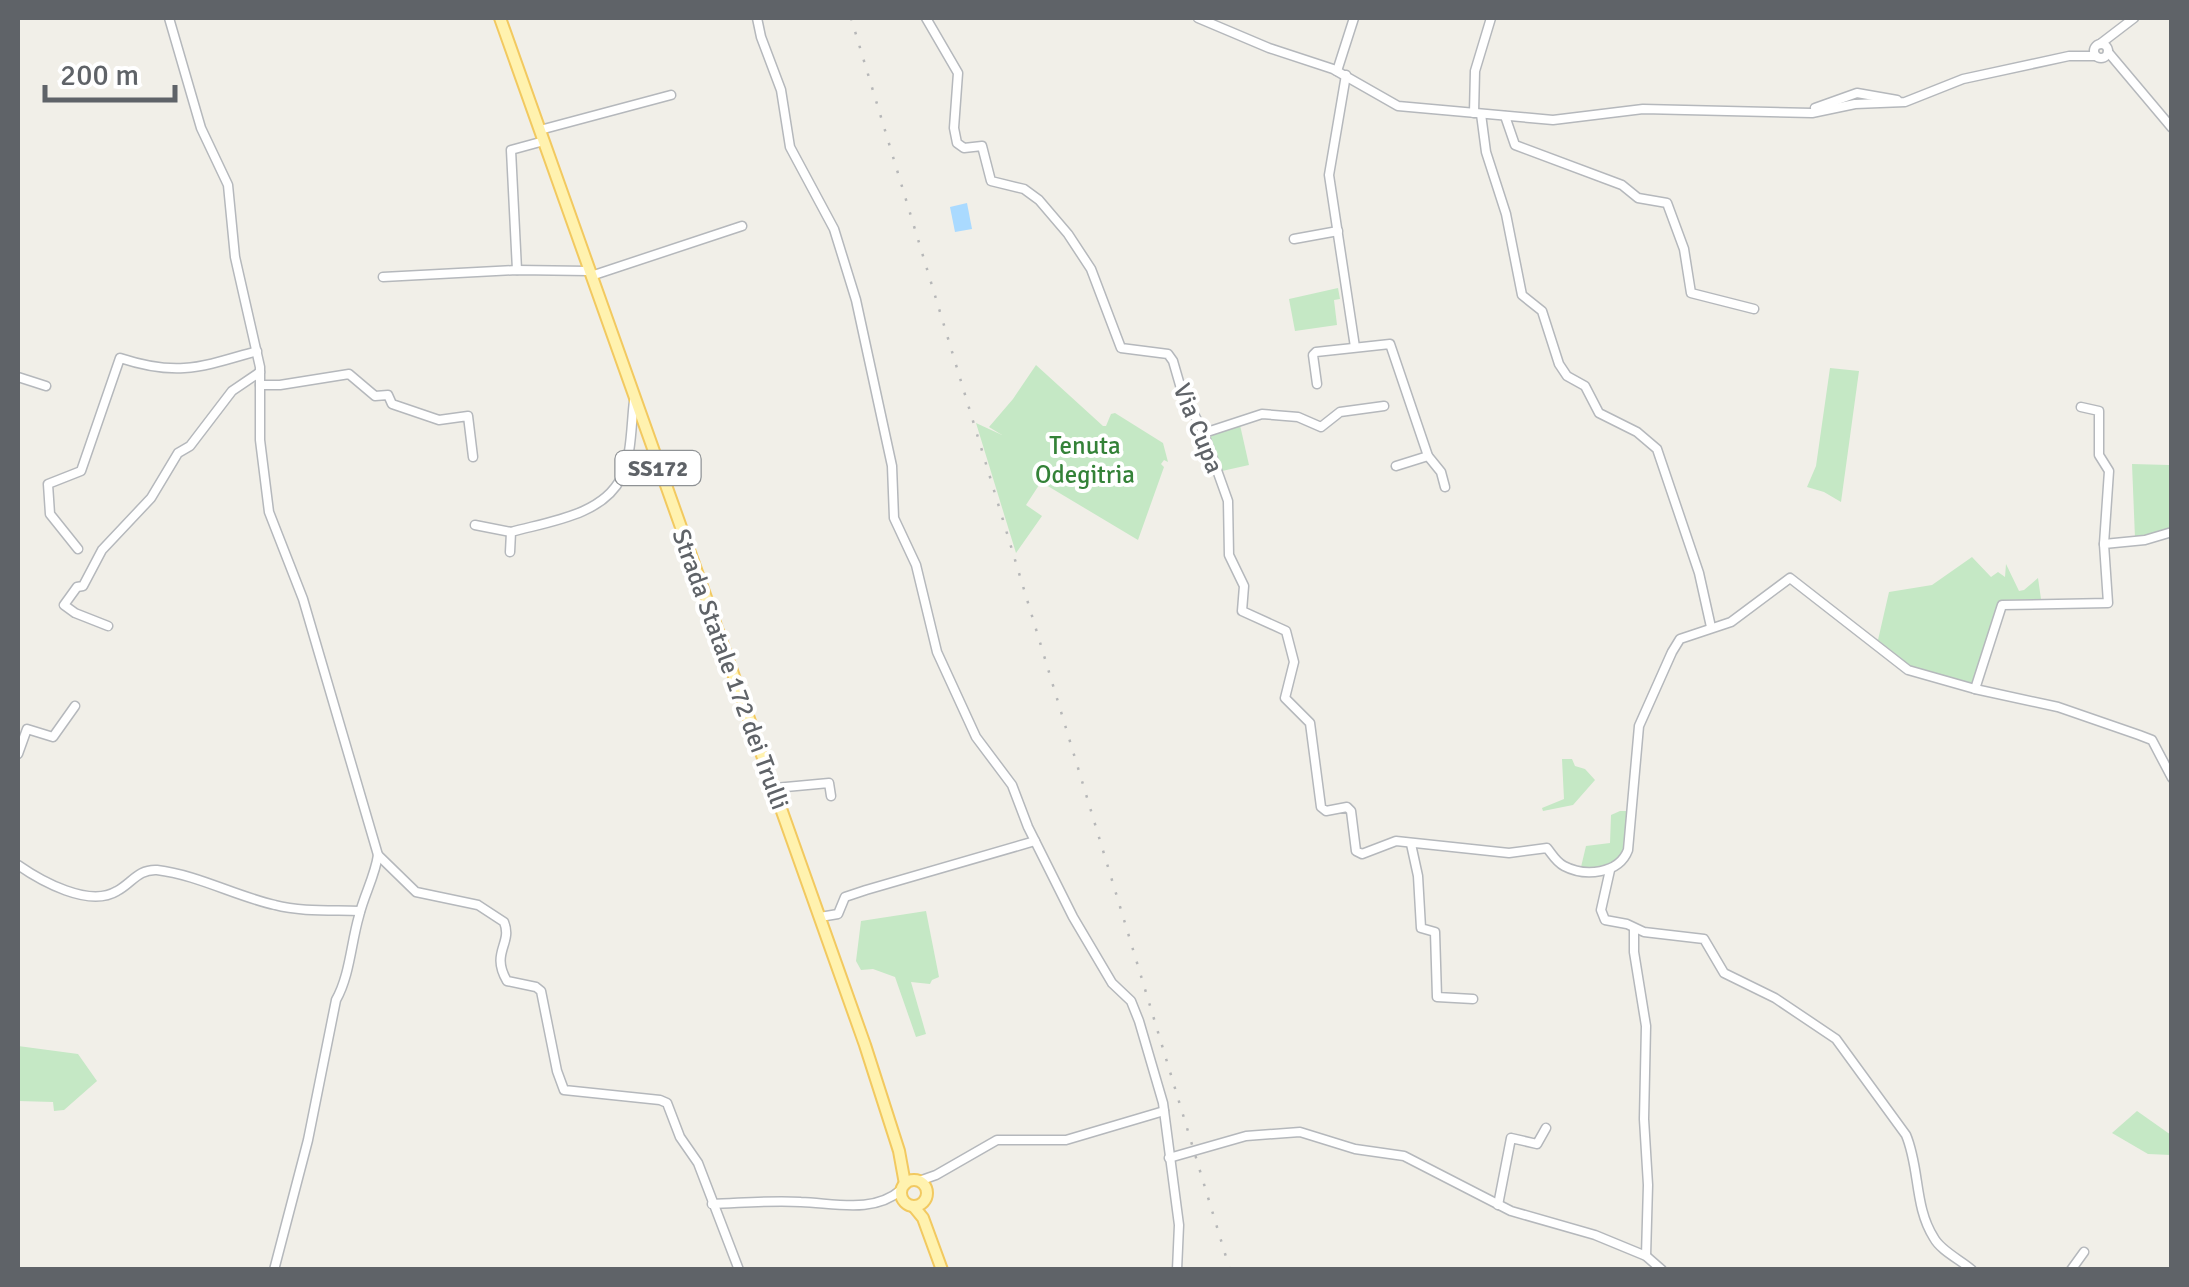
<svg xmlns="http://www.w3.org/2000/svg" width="2189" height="1287" font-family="Signika,sans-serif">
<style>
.green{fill:#c5e8c5}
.water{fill:#aadaff}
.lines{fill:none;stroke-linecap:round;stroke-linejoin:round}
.minor-casing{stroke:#b5b8bc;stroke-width:11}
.major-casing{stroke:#f2c960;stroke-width:14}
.minor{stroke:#fff;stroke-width:8}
.major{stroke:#fff2af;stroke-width:10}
.rail{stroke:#b6b7b8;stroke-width:2.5;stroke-dasharray:2.5 12;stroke-linecap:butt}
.labels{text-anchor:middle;stroke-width:8;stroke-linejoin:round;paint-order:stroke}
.shield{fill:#fff;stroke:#8f9295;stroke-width:2.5}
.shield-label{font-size:22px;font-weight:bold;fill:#5f6368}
.street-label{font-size:25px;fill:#5f6368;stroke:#fff}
.park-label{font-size:25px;fill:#348238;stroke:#fff}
</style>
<rect width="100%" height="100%" fill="#f1efe8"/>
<!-- green -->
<g class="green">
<polygon points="1338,288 1340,299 1334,300 1337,325 1295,331 1289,299"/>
<polygon points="1036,365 1103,426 1106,426 1111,414 1115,413 1163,443 1168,462 1164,460 1161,464 1164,467 1138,540 1041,482 1026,505 1042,516 1016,553 976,423 1002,435 989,427 1013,399"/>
<polygon points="1830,368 1859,371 1841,502 1824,492 1807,487 1816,466"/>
<polygon points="1240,425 1249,465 1222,471 1208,434"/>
<polygon points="2132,464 2169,465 2171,528 2135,538"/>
<polygon points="1972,557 1991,577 1998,572 2005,577 2006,564 2019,591 2024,590 2038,578 2041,599 2004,600 1975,686 1913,668 1878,640 1889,592 1932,585"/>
<polygon points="1562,759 1572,759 1575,766 1585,769 1595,780 1573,805 1543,811 1542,808 1564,799"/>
<polygon points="1620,811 1630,811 1624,857 1605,869 1581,867 1586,846 1610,843 1611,815"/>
<polygon points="926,911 939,977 932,980 930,984 911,982 926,1034 916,1037 895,977 873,969 861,970 856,961 861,921"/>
<polygon points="18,1046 78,1054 97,1081 64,1110 54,1111 53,1102 18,1101"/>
<polygon points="2137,1111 2171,1135 2171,1155 2148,1154 2112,1133"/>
</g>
<!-- water -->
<polygon class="water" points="967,203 972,229 955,232 950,207"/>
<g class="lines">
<defs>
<g id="minor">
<path d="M169,18L201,128L228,185L235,257L260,367V440L269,512L303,599L378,855C375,876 364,895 359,916C351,943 350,975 336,1000L308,1140L274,1270"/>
<polyline points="757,18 761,37 781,90 790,147 834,229 856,300 892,466 894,518 916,565 937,652 976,737 1012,785 1028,827 1073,917 1112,983 1131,1001 1139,1021 1163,1103 1179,1225 1177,1270"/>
<path d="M926,18L958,73L954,128L957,143L964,148L982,146L991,181L1024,189L1039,200L1068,234L1091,269L1121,348L1168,354L1173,361L1182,392L1203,431L1228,501L1229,555L1244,586L1242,611L1286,631L1294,662L1285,698L1310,723L1321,807L1326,811L1347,807L1351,811L1356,851L1362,854L1396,841L1509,853L1547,848C1552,854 1556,862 1564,866C1585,877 1619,874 1628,850L1639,726L1672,652L1680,639L1731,622L1790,578L1908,670L1975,689L2058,707L2139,735L2152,740L2172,778"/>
<polyline points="1198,18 1269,48 1333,69 1398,106 1553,120 1643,109 1812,113 1855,104 1905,102 1963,79 2069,56 2096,56"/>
<polyline points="2100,44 2134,18"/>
<circle cx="2101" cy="51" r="7"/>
<polyline points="2108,52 2172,128"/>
<polyline points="1337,71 1354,18"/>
<polyline points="1346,75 1329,175 1355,347"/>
<polyline points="1815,108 1857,93 1897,100"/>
<polyline points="1474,113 1475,71 1491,18"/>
<polyline points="1481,114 1486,152 1506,214 1522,295 1542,311 1559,364 1567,376 1585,386 1599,413 1637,432 1657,449 1699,573 1711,627"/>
<polyline points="1505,116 1515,145 1622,185 1638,198 1667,203 1684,249 1691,293 1754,309"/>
<polyline points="540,130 671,95"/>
<polyline points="1294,239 1338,231"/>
<polyline points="517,270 511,150 544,141"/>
<polyline points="591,276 742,226"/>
<polyline points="383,277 517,270 589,271"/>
<polyline points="18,377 46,386"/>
<polyline points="1317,384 1313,355 1316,352 1390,344 1428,456 1441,472 1445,487"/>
<polyline points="260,385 280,385 349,374 375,396 388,395 392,404 439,420 468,416 473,457"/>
<polyline points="2081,407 2099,411 2099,455 2109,471 2104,544"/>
<polyline points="1204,433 1262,414 1298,417 1321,427 1340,412 1384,406"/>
<polyline points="1396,466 1428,456"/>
<polyline points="475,525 511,532"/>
<path d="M78,549L50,514L48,484L81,471L120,358C178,377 201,367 257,351"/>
<path d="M510,552L511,532C546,522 602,516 621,478C632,456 631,425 634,401"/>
<polyline points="108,626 75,613 64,605 77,587 83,586 102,550 151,498 178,453 190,446 232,391 260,372"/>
<polyline points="1975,689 2002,605 2108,603 2104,544 2145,540 2172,532"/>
<polyline points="18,754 27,729 53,737 75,706"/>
<polyline points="775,788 829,783 831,796"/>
<polyline points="1411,844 1418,876 1421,928 1435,932 1437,997 1473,999"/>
<path d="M378,855L416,892L478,905L504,922C513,944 490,952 507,981L536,987L541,991L557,1071L564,1090L660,1100L667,1103L680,1137L698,1163L739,1270"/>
<path d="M18,865C41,881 89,908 117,891C132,883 138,869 157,870C198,875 235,896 275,905C301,912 332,910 360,911"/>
<path d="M1610,870L1601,910L1605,920L1627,924L1644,932L1704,939L1724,973L1775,998L1836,1039L1906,1135C1920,1168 1914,1207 1934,1238C1941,1251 1961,1260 1972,1270"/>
<polyline points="820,917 838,914 845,897 866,890 1035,841"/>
<polyline points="1634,929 1634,952 1646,1026 1644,1119 1648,1185 1646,1256"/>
<polyline points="1169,1158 1246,1136 1300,1132 1355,1149 1404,1156 1511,1211 1595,1235 1646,1256 1662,1270"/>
<polyline points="919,1181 936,1175 997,1140 1066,1140 1164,1111"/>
<path d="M712,1204C742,1203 772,1200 801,1202C834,1203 873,1214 901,1190"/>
<polyline points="1498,1205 1511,1138 1537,1144 1546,1128"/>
<polyline points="2071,1270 2084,1252"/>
</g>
<g id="major">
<polyline points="500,18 865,1045 899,1151 905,1184"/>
<circle cx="914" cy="1193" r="13"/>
<polyline points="914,1207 923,1218 942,1270"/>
</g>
</defs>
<!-- minor casing -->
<use href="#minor" class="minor-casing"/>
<!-- major casing -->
<use href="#major" class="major-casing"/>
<!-- minor -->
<use href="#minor" class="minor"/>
<!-- major -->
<use href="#major" class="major"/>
<!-- rail -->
<polyline class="rail" points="851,18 1230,1270"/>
</g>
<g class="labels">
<!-- shield labels -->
<rect class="shield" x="615.5" y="451" width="85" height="34" rx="8"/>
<g class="shield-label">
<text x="658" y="476">SS172</text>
</g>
<!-- street labels -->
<g class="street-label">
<text transform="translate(1199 428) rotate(68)" y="9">Via Cupa</text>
<text transform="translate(731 669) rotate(70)" y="9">Strada Statale 172 dei Trulli</text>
</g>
<!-- park labels -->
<g class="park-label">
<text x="1085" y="454">Tenuta<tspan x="1085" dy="29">Odegitria</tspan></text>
</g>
</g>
<!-- border -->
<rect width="2189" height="1287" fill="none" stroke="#5f6368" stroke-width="40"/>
<!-- scale -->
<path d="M45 85v15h130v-15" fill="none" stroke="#5f6368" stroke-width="5"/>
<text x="60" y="85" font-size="30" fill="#5f6368" stroke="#ffffff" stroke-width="8" paint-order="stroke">200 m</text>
</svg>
